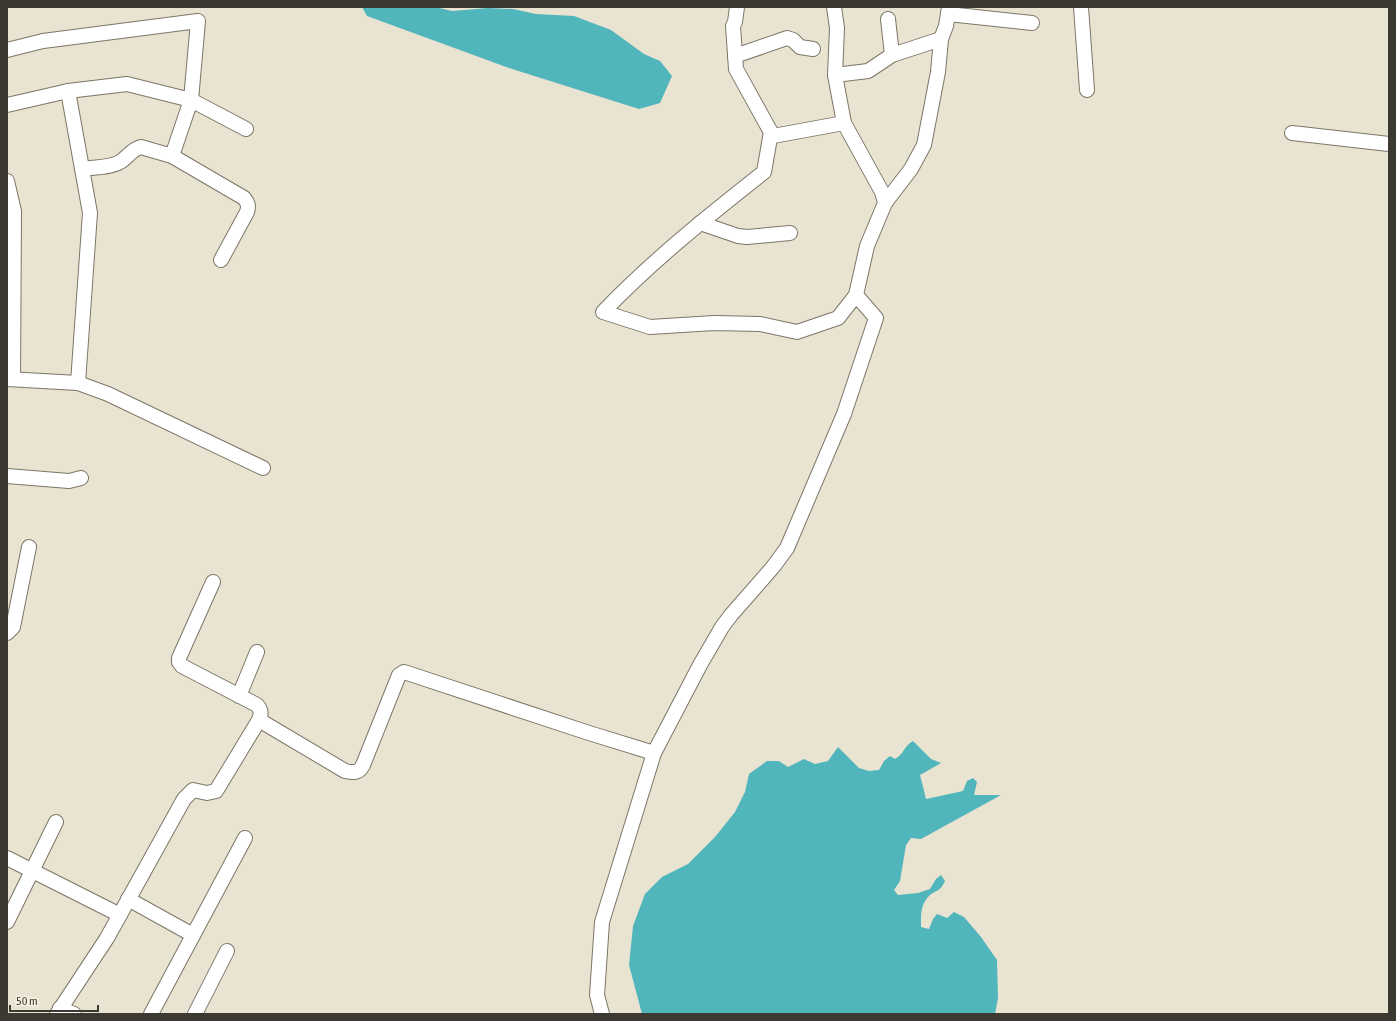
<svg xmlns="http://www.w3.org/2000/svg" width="1396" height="1021" font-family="'Asap Condensed',sans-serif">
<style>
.water{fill:#51b5bc}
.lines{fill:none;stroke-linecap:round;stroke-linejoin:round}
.minor-casing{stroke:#7c7667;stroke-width:16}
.minor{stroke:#fff;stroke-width:14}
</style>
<rect width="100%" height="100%" fill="#e9e3d2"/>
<!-- water -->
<g class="water">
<polygon points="362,7 435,7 452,11 488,8 513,9 536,14 574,16 611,30 644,54 660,61 672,76 660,103 639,109 509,68 367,16"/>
<path d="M913,741L931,759L941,763L920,775L926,799L963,791L967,781L973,778L977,782L974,795H1001L921,839L911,838L906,845L900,881L894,890L898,895L918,893L930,889L936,879L941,875L945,881C939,893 937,889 929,896C920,905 921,916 921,927L929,929L933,919L937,914L947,918L954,912L964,917L981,937L997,960L998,998L995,1014H642L629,965L633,926L645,894L662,877L688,864L715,837L735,812L745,792L749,774L767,761H779L788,767L804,759L815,764L828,761L838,747L859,768L869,771L879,770L884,761L890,756L895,759C905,753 903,747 913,741Z"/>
</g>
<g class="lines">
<defs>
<g id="minor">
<polyline points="737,7 735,22 733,26 736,69 773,136 844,123"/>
<polyline points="1081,7 1087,90"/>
<polyline points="948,14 1032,23"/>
<polyline points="888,19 892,55"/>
<path d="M7,50L43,41L198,21L191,100L172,156L141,147C132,149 128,157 120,162C110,168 93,167 82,169"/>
<polyline points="735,56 787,38 793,40 800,47 813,49"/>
<polyline points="835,75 868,71 892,55 941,39"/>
<polyline points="68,91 90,213 78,383"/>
<polyline points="7,105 68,91 127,84 191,100 246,129"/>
<path d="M771,132L764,172C708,216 652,261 603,312L650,327L714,323L760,324L797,332L838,318L856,295"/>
<polyline points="1292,133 1389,144"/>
<path d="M172,156L244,198C248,203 249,206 247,212L221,260"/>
<polyline points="7,181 14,211 13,379"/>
<polyline points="885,203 911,169 924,145 938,72 941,39 946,26 949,7"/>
<polyline points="700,223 738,236 747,237 790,233"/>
<polyline points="7,379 78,383 108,394 263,468"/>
<polyline points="7,476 69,481 81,478"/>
<polyline points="7,633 13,627 29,547"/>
<polyline points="239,696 257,652"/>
<path d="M259,720L345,771C354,773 359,773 363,765L399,675L404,672L589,733L654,753"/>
<polyline points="7,858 120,915"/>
<polyline points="128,899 193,935"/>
<polyline points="7,922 56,822"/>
<polyline points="60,1008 74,1014"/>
<path d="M57,1014L107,938L184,799L193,790L207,793L216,791L259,720C261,714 262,711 257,705L182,666L179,662V658L213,582"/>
<polyline points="151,1014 245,838"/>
<polyline points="195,1014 227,951"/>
<polyline points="602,1014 597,995 602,922 654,753 700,665 722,627 731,615 773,567 787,548 844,414 876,318 856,295 867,246 885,203 882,192 844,123 835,75 837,28 834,7"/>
</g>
</defs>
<!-- minor casing -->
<use href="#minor" class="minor-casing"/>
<!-- minor -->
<use href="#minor" class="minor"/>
</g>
<!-- border -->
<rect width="1396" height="1021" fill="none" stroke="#3c3933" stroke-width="16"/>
<!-- scale -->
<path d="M10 1005v6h88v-6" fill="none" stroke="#3c3933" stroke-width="2"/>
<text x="16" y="1005" font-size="12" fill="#3c3933" stroke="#f7f0df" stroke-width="3" paint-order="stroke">50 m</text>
</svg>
